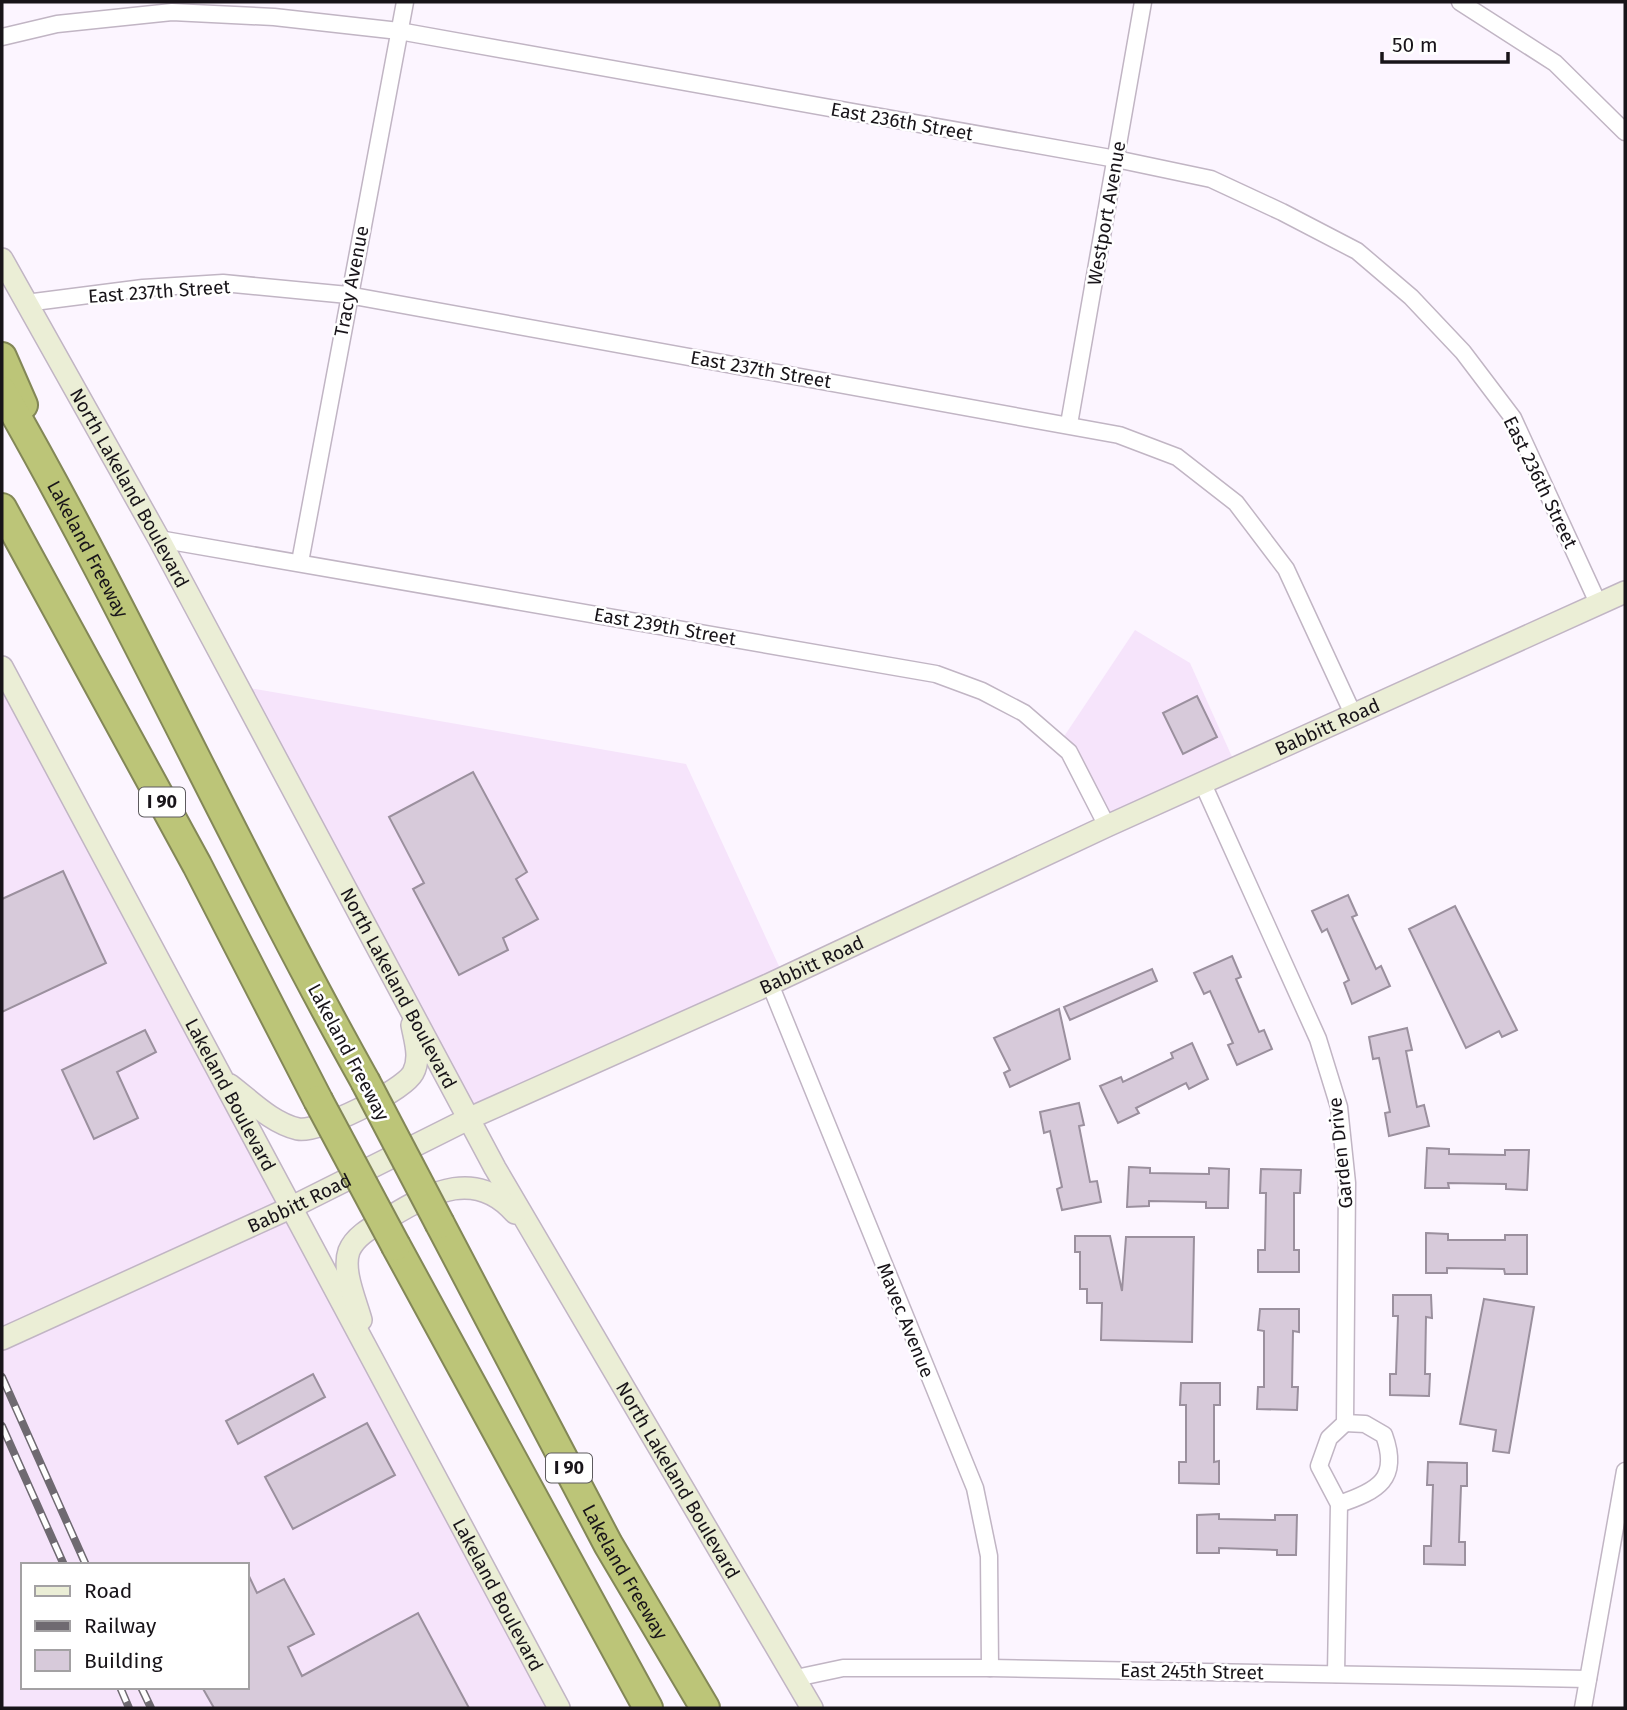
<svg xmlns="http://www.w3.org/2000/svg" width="1627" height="1710" font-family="'Fira Sans',sans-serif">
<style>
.built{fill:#f6e4fb;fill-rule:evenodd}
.building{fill:#d7cada;stroke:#9b909e;stroke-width:2}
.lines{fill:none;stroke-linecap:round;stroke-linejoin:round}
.street-casing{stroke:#c1b5c4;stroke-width:19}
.secondary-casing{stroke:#c1b5c4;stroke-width:24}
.highway-casing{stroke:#838757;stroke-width:32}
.street{stroke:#fff;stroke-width:16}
.secondary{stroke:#ebeed6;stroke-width:21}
.highway{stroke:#bcc578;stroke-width:28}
.rail-casing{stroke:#6f6a71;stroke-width:8}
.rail{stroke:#fff;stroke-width:5;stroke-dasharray:16;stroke-linecap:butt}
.highway-bridge-casing{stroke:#838757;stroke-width:32;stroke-linecap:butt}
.highway-bridge{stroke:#bcc578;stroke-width:28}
.labels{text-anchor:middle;stroke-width:5;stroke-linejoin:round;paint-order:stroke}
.shield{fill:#fff;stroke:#5d5a5e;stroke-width:2}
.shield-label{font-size:18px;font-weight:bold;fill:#181419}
.street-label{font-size:19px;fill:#181419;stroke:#fff}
</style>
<rect width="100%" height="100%" fill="#fcf5ff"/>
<!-- built -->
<g class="built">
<polygon points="1135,630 1190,663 1237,768 1107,826 1059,744"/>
<path d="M2,667L559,1708H2ZM23,1565H247V1687H23Z"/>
<polygon points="238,686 686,764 784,977 470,1118"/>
</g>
<!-- building -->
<g class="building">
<polygon points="1197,696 1217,737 1183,754 1163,713"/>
<polygon points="473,772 527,872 516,879 538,919 503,938 508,950 459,975 413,889 424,883 389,817"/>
<polygon points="63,871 106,963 2,1012 2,899"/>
<polygon points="1348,895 1357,915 1352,917 1376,969 1381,966 1390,986 1352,1004 1344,983 1349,980 1327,929 1322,932 1312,911"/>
<polygon points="1455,906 1517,1030 1502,1037 1499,1031 1466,1048 1409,929"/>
<polygon points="1232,956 1241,977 1236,979 1259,1032 1264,1030 1272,1049 1237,1065 1228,1045 1233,1043 1210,991 1204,994 1194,973"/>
<polygon points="1152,969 1157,981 1070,1020 1064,1007"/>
<polygon points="1059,1009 1070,1059 1010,1087 1004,1073 1010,1070 994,1038"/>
<polygon points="1407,1028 1412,1050 1406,1051 1417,1107 1424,1105 1429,1126 1389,1136 1385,1113 1390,1112 1379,1058 1373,1059 1369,1037"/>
<polygon points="145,1030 156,1052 117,1072 138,1118 94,1139 62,1070"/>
<polygon points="1192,1043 1208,1079 1189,1089 1186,1083 1136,1108 1139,1113 1118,1123 1100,1086 1121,1077 1123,1082 1173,1058 1171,1053"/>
<polygon points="1079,1103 1084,1125 1079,1126 1090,1182 1097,1181 1101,1202 1062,1210 1057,1189 1062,1187 1050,1131 1044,1133 1040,1112"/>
<polygon points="1427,1148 1449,1149 1449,1154 1505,1155 1505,1150 1529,1150 1527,1190 1506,1189 1506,1184 1448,1183 1449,1188 1425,1188"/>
<polygon points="1129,1167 1150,1168 1150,1173 1209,1174 1209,1168 1229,1169 1228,1208 1206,1208 1206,1202 1149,1201 1149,1206 1127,1207"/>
<polygon points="1261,1169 1301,1170 1300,1193 1294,1193 1294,1250 1299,1250 1299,1272 1258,1272 1258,1250 1265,1250 1266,1193 1260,1193"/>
<polygon points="1426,1233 1448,1234 1448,1240 1505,1240 1505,1235 1527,1235 1527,1274 1505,1274 1504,1269 1447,1268 1447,1273 1426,1273"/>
<polygon points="1075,1236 1110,1236 1122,1291 1126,1237 1194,1237 1192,1342 1101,1340 1102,1303 1087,1303 1087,1289 1080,1289 1080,1252 1075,1252"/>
<polygon points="1393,1295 1431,1295 1432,1318 1426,1317 1425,1374 1430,1374 1429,1396 1390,1395 1390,1374 1396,1374 1398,1316 1393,1316"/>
<polygon points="1484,1299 1534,1307 1509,1453 1493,1451 1496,1430 1460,1424"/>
<polygon points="1260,1309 1299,1309 1299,1332 1293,1331 1292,1387 1298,1387 1297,1410 1257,1409 1258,1387 1264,1387 1264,1331 1258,1330"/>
<polygon points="313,1374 325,1397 238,1444 226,1421"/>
<polygon points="1181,1383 1220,1383 1220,1405 1214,1405 1214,1462 1219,1461 1219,1484 1179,1483 1179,1462 1186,1462 1186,1405 1180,1405"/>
<polygon points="367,1423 395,1475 293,1529 265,1477"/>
<polygon points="1428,1462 1467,1463 1467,1486 1461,1486 1459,1542 1465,1542 1465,1565 1424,1564 1424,1546 1431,1546 1433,1485 1427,1485"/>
<polygon points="1219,1514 1219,1519 1275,1520 1275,1515 1297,1515 1296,1555 1277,1555 1277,1550 1219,1548 1219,1553 1197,1553 1197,1515"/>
<polygon points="247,1572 257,1593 284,1579 314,1634 288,1647 302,1676 418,1613 469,1708 214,1708 202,1687 247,1687"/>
</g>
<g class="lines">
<defs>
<g id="street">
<polyline points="1460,2 1555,63 1625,132"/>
<polyline points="2,37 57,24 172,12 274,17 399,31 1116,159 1211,179 1282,212 1357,251 1411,297 1463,352 1513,418 1598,603"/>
<polyline points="26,303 143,288 223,283 348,295 1119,435 1177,457 1236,503 1286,569 1353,714"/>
<polyline points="1069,424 1143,2"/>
<polyline points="159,539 936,674 982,691 1024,713 1069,752 1107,826"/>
<polyline points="300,562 405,2"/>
<polyline points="1203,784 1318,1039 1339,1107 1347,1183 1345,1423 1329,1438 1319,1466 1339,1504 1336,1674"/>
<polyline points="770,984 975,1488 989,1556 990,1668"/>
<path d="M1339,1504C1378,1491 1400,1479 1384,1435L1365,1424L1345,1423"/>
<polyline points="796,1678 843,1668 990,1668 1588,1679"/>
<polyline points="1583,1708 1625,1471"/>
</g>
<g id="secondary">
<path id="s1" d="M2,259L159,539L495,1168L812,1708"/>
<path id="s2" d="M2,667L559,1708"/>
<path d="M230,1085C251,1101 272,1123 298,1129C318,1133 403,1091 413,1073C421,1058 415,1041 412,1025"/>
<path d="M361,1320C356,1301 342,1271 349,1251C356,1234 375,1226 390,1217C432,1191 477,1169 515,1213"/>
<path id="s3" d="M2,1339L290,1208L470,1118L770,984L1107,826L1625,592"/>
</g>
<g id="highway">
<polyline points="2,357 23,405"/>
<path id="s4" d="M2,391C131,616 238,854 365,1081"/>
<polyline points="2,508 197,865 318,1100"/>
<path id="s5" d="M440,1224L608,1544L705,1708"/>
<polyline points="396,1246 648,1708"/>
</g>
</defs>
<!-- street casing -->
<use href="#street" class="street-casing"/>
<!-- secondary casing -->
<use href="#secondary" class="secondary-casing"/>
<!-- highway casing -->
<use href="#highway" class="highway-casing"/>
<!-- street -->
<use href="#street" class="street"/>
<!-- secondary -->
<use href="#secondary" class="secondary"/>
<!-- highway -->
<use href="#highway" class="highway"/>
<defs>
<g id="rail">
<polyline points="2,1377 86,1565"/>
<polyline points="2,1426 64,1565"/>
<polyline points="120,1687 129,1708"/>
<polyline points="141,1687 151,1708"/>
</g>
</defs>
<!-- rail casing -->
<use href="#rail" class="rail-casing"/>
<!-- rail -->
<use href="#rail" class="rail"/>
<defs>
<g id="highway-bridge">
<polyline points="365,1081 440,1224"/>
<polyline points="318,1100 396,1246"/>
</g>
</defs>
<!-- highway-bridge casing -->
<use href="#highway-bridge" class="highway-bridge-casing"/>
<!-- highway-bridge -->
<use href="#highway-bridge" class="highway-bridge"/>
</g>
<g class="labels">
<!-- shield labels -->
<g class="shield">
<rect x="139" y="787.5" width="46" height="29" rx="5"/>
<rect x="546" y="1453.5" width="46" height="29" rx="5"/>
</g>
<g class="shield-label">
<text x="162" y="808">I 90</text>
<text x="569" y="1474">I 90</text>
</g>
<!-- street labels -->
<g class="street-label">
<text transform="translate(902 121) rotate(10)" y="7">East 236th Street</text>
<text transform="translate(1106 213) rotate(-80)" y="7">Westport Avenue</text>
<text transform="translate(351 281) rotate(-79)" y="7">Tracy Avenue</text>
<text transform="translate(159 291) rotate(-4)" y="7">East 237th Street</text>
<text transform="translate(761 369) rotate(10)" y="7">East 237th Street</text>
<text transform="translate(1541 482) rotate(64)" y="7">East 236th Street</text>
<text dy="7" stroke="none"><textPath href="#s1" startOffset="262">North Lakeland Boulevard</textPath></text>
<text dy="7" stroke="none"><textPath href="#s4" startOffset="180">Lakeland Freeway</textPath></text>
<text transform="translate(665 626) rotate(10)" y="7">East 239th Street</text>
<text dy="7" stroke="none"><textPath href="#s3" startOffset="1460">Babbitt Road</textPath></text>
<text dy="7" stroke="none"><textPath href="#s3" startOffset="892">Babbitt Road</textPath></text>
<text dy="7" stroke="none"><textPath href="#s1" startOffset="830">North Lakeland Boulevard</textPath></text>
<text transform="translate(349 1052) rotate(62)" y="7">Lakeland Freeway</text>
<text dy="7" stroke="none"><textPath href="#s2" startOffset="485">Lakeland Boulevard</textPath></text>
<text transform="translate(1340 1153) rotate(-96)" y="7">Garden Drive</text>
<text dy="7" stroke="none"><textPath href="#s3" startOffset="327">Babbitt Road</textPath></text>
<text transform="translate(906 1320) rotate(68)" y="7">Mavec Avenue</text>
<text dy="7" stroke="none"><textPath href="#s1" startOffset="1396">North Lakeland Boulevard</textPath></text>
<text dy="7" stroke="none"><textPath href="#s5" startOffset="394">Lakeland Freeway</textPath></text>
<text dy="7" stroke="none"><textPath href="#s2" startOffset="1052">Lakeland Boulevard</textPath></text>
<text transform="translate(1192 1671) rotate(1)" y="7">East 245th Street</text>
</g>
</g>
<!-- border -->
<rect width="1627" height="1710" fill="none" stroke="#181419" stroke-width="7"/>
<!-- legend -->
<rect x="21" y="1563" width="228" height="126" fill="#ffffff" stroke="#a3a1a3" stroke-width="2"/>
<rect x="35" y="1586" width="35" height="10" fill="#ebeed6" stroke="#a3a1a3" stroke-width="2"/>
<text x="84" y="1598" font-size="21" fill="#181419">Road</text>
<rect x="35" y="1621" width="35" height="10" fill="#6f6a71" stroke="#a3a1a3" stroke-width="2"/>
<text x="84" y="1633" font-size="21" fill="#181419">Railway</text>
<rect x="35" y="1650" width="35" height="21" fill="#d7cada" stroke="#a3a1a3" stroke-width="2"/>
<text x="84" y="1668" font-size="21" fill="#181419">Building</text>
<!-- scale -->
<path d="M1382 52v10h126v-10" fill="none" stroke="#181419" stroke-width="3.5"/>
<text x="1392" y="52" font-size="21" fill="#181419" stroke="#ffffff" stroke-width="5" paint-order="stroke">50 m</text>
</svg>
